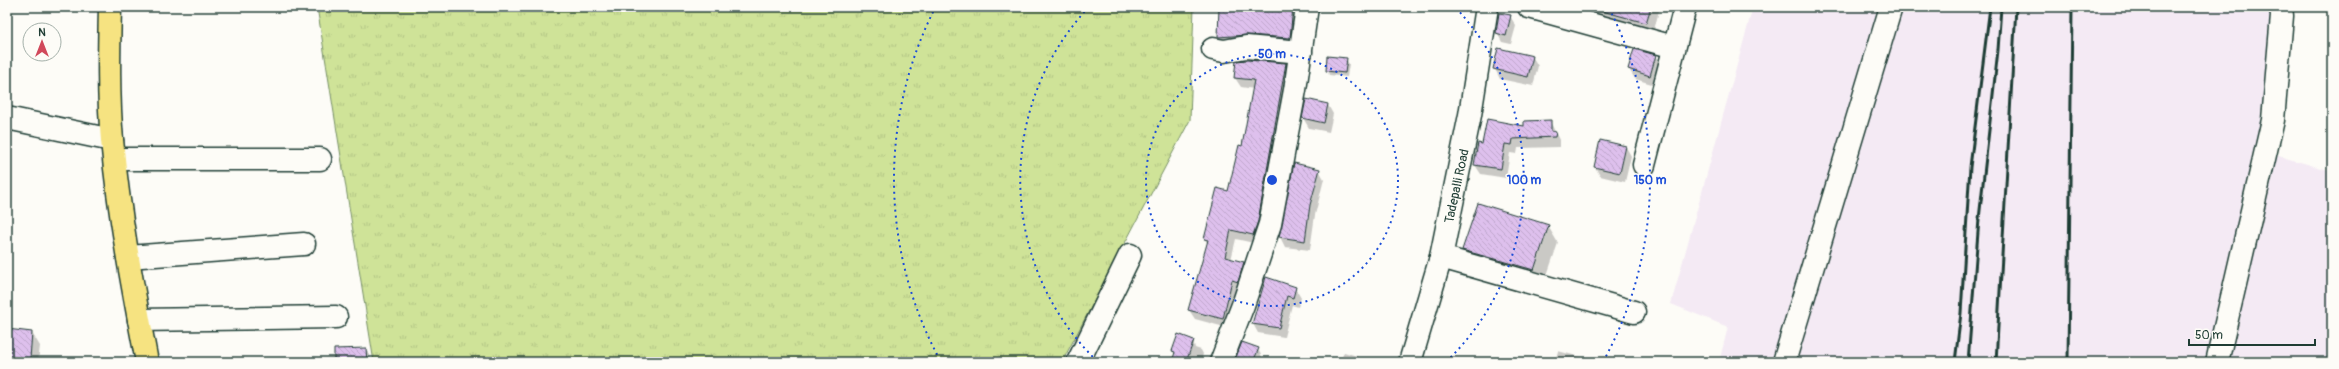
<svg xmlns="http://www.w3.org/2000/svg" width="2339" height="369" font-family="Pangolin,sans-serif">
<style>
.built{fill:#f4eaf4}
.grass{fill:url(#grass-tufts);stroke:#779066}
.shadow{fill:#0003}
.building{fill:url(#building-back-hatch);stroke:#1f3d34}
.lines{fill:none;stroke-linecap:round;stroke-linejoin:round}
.minor-casing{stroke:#1f3d34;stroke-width:25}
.major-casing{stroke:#1f3d34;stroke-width:25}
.minor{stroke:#fdfcf7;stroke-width:22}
.major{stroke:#f6e381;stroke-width:22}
.rail{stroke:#1f3d34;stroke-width:3}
.ring{fill:none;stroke:#1d4ed8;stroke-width:2;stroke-dasharray:2 4}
.labels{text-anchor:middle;stroke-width:3;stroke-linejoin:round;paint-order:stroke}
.street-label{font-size:13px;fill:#1f3d34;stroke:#fdfcf7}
.centre{fill:#1d4ed8;stroke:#fdfcf7;stroke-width:2}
.ring-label{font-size:12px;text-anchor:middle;font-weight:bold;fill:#1d4ed8;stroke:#fdfcf7;stroke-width:3;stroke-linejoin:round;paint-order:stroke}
</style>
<defs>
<pattern id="grass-tufts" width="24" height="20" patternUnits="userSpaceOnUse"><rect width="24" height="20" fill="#cfe398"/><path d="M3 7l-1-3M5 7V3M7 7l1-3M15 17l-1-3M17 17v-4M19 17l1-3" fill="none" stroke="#b1c484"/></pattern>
<pattern id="building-back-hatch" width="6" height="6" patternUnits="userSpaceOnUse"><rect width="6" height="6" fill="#dec0ed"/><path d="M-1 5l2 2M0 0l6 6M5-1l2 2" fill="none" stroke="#bea6cc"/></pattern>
</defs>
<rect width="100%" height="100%" fill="#fdfcf7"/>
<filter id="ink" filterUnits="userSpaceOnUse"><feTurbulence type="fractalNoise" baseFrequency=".025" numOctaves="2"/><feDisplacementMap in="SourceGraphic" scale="8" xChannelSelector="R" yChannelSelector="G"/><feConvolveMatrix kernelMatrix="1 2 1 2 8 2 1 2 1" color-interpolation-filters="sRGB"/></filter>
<g filter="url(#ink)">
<!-- built -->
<polygon class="built" points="1753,7 2270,7 2272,20 2257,150 2332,171 2332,362 1719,362 1728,327 1671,304"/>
<!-- grass -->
<polygon class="grass" points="317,7 1194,7 1190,120 1062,362 374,362"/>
<!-- shadow -->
<g class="shadow">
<polygon points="1220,7 1294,7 1298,17 1295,47 1225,46 1219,37"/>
<polygon points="1324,7 1349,7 1349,11"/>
<polygon points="1572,7 1660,7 1653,34"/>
<polygon points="1510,16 1516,26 1511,44 1502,42 1497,33"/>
<polygon points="1532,56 1538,66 1533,86 1500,79 1495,69"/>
<polygon points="1655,56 1661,65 1655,85 1635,79 1629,69"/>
<polygon points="1346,59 1349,64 1347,77 1329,75 1327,70"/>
<polygon points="1286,64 1291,74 1258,244 1236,239 1231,260 1243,263 1249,272 1228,328 1195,319 1189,310 1208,245 1205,239 1229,192 1233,169 1235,169 1243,147 1254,89 1241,87 1235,78"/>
<polygon points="1328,105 1333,114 1329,132 1309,128 1303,118"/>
<polygon points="1550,121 1560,142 1560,147 1518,148 1517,154 1510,153 1506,178 1481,174 1475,165 1483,145 1525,127"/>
<polygon points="1601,141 1626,147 1631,156 1625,182 1600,176 1595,167"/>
<polygon points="1295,164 1319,170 1324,179 1315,215 1310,250 1285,247 1280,237"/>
<polygon points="1548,226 1558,243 1543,287 1473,267 1463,250"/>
<polygon points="1295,288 1301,298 1298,307 1292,305 1284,337 1258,333 1253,324"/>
<polygon points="7,330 32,333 40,346 38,362 7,362"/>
<polygon points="1193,340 1195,348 1201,350 1203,354 1201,362 1173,362 1175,355 1173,351"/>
<polygon points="366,349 373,362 335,362"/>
<polygon points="1258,349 1263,359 1262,362 1234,362"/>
<polygon points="1558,351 1588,359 1589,362 1555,362"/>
<polygon points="1344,352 1357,356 1360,362 1340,362"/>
</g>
<!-- building -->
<g class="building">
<polygon points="1219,7 1293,7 1290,38 1247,35 1218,37"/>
<polygon points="1602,7 1651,7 1646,23 1602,11"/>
<polygon points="1499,13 1511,15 1506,36 1496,33"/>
<polygon points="1498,48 1533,56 1528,77 1493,69"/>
<polygon points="1634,49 1656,55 1650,76 1628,69"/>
<polygon points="1327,56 1347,58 1345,73 1326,71"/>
<polygon points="1247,60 1286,63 1258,221 1253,235 1231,230 1225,257 1244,262 1238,282 1232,280 1223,319 1188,310 1208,240 1204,239 1217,188 1228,191 1239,145 1242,146 1254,80 1234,78 1236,61"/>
<polygon points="1306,99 1328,104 1324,123 1302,118"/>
<polygon points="1487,119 1524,126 1524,121 1551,120 1551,131 1556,132 1555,137 1513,139 1512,145 1505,144 1501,169 1474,165 1478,143 1482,144"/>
<polygon points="1600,140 1626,146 1620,173 1594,167"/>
<polygon points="1294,163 1320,169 1310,205 1305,241 1279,237"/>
<polygon points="1478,203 1549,225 1534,270 1462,250"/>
<polygon points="1266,277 1296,287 1293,298 1287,296 1279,328 1252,324"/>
<polygon points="7,329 32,332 30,359 7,357"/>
<polygon points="1178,334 1194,340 1186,362 1172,362 1175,352 1172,351"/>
<polygon points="1242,342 1259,348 1253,362 1234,362"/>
<polygon points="366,348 367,362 334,362 334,349"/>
</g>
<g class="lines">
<defs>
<g id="minor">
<polyline points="1529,7 1674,47"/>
<polyline points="1213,49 1224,51 1246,47 1301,52"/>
<polyline points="7,118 112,140"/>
<polyline points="115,159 320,159"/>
<polyline points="1644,165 1685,7"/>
<polyline points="128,257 304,244"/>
<polyline points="1441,257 1634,312"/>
<polyline points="139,320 336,317"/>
<polyline points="1078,362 1130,255"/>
<polyline points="1221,362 1243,305 1270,224 1295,90 1307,7"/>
<polyline points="1410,362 1441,257 1470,115 1487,7"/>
<polyline points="1784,362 1891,7"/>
<polyline points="2217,362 2273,120 2282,16 2281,7"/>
</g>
<path id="major" d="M110,7C109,51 108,96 112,140C119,215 133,289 147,362"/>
</defs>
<!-- minor casing -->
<use href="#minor" class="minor-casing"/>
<!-- major casing -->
<use href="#major" class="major-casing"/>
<!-- minor -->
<use href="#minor" class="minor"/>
<!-- major -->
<use href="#major" class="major"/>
<!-- rail -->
<g class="rail">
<polyline points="1955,362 1961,313 1970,167 1990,7"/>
<polyline points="1968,362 1979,219 1998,50 2001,7"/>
<polyline points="1996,362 2016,7"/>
<polyline points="2068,362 2072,7"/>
</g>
</g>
</g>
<!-- distance rings -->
<g class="ring">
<circle cx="1272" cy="180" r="126"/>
<path d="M1097 361A252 252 0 0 1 1088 8M1456 8A252 252 0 0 1 1447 361"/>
<path d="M940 360A378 378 0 0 1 935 8M1609 8A378 378 0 0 1 1604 360"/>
</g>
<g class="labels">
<!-- street labels -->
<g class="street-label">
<text transform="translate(1456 186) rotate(-78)" y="5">Tadepalli Road</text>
</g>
</g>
<circle cx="1272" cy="180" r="6" class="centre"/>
<g class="ring-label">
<text x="1272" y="58">50 m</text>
<text x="1524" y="184">100 m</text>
<text x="1650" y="184">150 m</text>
</g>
<!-- margin -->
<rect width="2339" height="369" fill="none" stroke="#fdfcf7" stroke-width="24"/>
<rect x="12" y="12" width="2315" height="345" fill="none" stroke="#1f3d34" stroke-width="1.5" filter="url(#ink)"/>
<!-- north arrow -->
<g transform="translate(42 42)"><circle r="19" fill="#fdfcf7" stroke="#a4b0a9"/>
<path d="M0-3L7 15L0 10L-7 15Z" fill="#d1495b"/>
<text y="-6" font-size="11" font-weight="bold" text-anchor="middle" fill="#1f3d34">N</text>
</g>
<!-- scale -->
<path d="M2189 339v6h126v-6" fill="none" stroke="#1f3d34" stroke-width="2"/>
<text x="2195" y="339" font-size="12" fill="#1f3d34" stroke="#fdfcf7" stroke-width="3" paint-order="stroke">50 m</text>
</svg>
